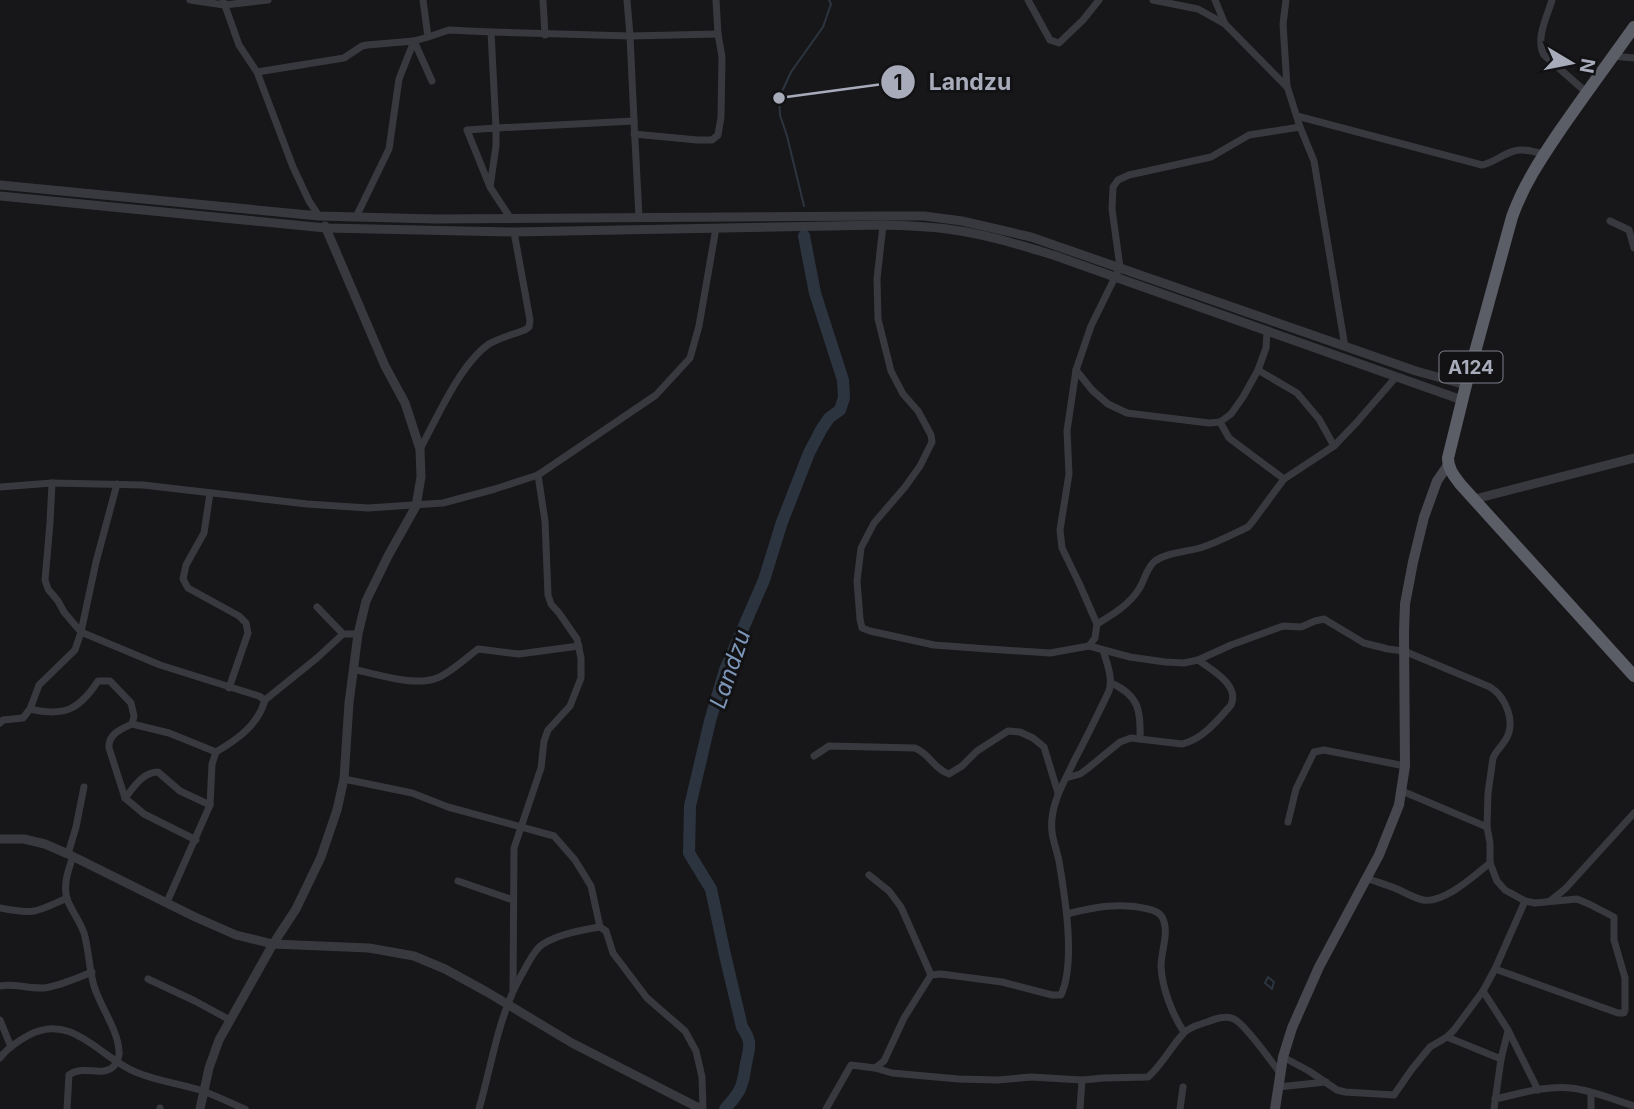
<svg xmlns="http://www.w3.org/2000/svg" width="1634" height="1109" font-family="Inter,sans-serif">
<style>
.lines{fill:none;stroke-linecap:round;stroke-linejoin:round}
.stream{stroke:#2c353f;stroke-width:2}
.river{stroke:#2c353f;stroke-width:12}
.minor{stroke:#38383f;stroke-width:7}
.tertiary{stroke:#38383f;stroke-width:9}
.secondary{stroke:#46474f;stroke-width:10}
.trunk{stroke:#5c5e67;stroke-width:12}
.labels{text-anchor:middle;stroke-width:6;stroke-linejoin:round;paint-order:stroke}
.shield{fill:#121215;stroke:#7b7e88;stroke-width:2}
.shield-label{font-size:19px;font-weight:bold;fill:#a8acba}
.water-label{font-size:23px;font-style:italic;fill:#7d97b8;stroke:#121215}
.leader{fill:none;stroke:#a8acba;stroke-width:2.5}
.callout-dot{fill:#a8acba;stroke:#121215;stroke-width:2.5}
.mark-label{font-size:21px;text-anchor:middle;font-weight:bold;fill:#111}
.callout-label{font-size:23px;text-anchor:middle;font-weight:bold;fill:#a8acba;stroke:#121215;stroke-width:6;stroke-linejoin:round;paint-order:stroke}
</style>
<rect width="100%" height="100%" fill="#17171a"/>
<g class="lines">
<!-- stream -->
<g class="stream">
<polyline points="804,206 787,136 780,115 779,98 791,72 823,27 831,4 829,0"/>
<polygon points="1268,977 1274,982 1272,989 1265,983"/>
</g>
<!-- river -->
<path class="river" d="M725,1109C730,1103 735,1098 739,1091C744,1082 744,1074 746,1064C749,1047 753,1043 742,1027L725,955L711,889L689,853L690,806L710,721L725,670L764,580L782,522L809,453L821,430L829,418L840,410L844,398L843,380L815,293L804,236"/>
<!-- minor -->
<g class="minor">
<polyline points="190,0 224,5 268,0"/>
<polyline points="223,0 239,45 257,72 293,167 309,201 319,216"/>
<polyline points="543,0 545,35"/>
<polyline points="627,0 630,36 718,34"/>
<polyline points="1028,0 1050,40 1059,43 1083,20 1099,0"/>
<polyline points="1153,0 1198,9 1225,24 1286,86"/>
<polyline points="1215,0 1225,24"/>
<polyline points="1286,0 1283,24 1287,86 1300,127 1314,161 1345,347"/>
<path d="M1552,0C1547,17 1535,39 1544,55L1586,92"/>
<polyline points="491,32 630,36 634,121"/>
<polyline points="428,37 449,30 491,32 496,128 634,121 639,217"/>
<polyline points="414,41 432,81"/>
<polyline points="1613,56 1634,58"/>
<polyline points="257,72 344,58 362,46 367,45 414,41 428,37 423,0"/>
<path d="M1297,116L1482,165C1493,163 1503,154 1514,151C1524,148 1535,152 1544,154"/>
<polyline points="634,134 697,140 712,140 718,135 721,117 722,57 718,34 716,0"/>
<polyline points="490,187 467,130 496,128 496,146 490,187 511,219"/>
<polyline points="356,217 389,149 399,79 414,41"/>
<polyline points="1610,221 1629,230 1634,248"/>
<path d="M883,225L877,279L878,319L891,371L903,394L918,411L931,435L932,442L920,466L905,487L874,523L861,548L857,581L860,619L862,628L870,631L934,645L988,649L1050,653L1089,646L1130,657L1165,662L1184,663L1198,660L1231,645L1283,626L1301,627L1315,621L1324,619L1364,643L1388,649L1404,651L1490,687C1506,697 1516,722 1506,739C1502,746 1496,751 1493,758L1488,793L1487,827L1490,843V863L1497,881L1505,890L1525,901L1535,903L1577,899L1589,904L1614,917V940L1625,978V1010L1624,1013H1618L1495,969"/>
<polyline points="1076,370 1092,390 1108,404 1127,413 1209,423 1220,422 1231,414 1243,397 1258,370 1266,348 1267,332"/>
<polyline points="1220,422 1229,438 1284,479"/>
<polyline points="1334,446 1357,422 1396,377"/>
<path d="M420,449C437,418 460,364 489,344C499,338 514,334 525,330L529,327L530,320L514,232"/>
<polyline points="52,483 50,523 45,580 48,589 58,601 64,612 81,632 160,665 259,696 265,700"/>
<polyline points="0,487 52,483 143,485 307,504 368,508 443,503 495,489 538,475 656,395 690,358 699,326 716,228"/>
<polyline points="210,493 204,533 186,565 183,579 188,588 239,616 246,623 248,633 229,688"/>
<polyline points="317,607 343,634 358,634"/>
<path d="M1097,624C1112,615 1129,605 1139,589C1145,580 1146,568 1155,561C1168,552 1188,552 1203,547C1218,542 1233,534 1248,527L1253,521L1284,479L1334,446L1319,419L1297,393L1258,370"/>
<polyline points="1089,646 1095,638 1097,624 1079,583 1062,548 1060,530 1069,474 1067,431 1076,370 1091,326 1120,267 1112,209 1113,187 1118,180 1129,175 1211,157 1249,135 1300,127"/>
<path d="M353,669C375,674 416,687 437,678C450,673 466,658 478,649L519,654L579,646"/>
<path d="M1111,683C1139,695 1141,711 1140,739"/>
<path d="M30,709C64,717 79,710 98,681H110L131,703L134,716L132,724"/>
<polyline points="0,723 3,720 23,718 30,709 39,685 75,650 81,632 96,562 117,484"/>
<path d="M814,756L829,746L915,748C930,754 934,769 949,774L962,766L977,751L1008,731L1020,732L1033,738L1044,747L1058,793"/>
<path d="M1066,778L1080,774L1087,769L1120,742L1131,738L1182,744C1203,739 1218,720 1231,705C1240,685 1212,670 1198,660"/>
<polyline points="344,779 412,793 448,807 554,836 575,860 591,886 600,927"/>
<polyline points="1402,791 1487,827"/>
<path d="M125,798C134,787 143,772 158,772L180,791L210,805"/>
<polyline points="1288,822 1296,789 1314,752 1324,750 1405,766"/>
<path d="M196,840L144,814L125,798L109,748C108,734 121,729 132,724L169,733L216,752"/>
<polyline points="68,854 76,827 84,787"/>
<polyline points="869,875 889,891 901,907 931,975"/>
<path d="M1366,878C1377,882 1387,885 1397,889C1406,893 1414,898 1423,900C1444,904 1475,875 1490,863"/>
<polyline points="458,881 513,900"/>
<polyline points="1550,901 1565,889 1634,813"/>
<path d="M167,902L210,805L212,764L216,752C238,739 258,725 265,700L317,658L343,634"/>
<path d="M0,908C34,915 36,912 67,898"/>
<path d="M1067,914C1094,907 1120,902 1148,909C1153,910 1159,912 1162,917C1170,931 1161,951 1161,966C1162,988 1172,1014 1184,1032"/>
<polyline points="148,979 195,1001 230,1020"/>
<path d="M0,986C13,983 29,989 44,988C60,986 77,978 92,972"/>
<polyline points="513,990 514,848 541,768 544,741 548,730 570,706 581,678 581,658 577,639 559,613 551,604 548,595 545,521 538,475"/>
<polyline points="1483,991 1508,1030 1538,1090"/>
<polyline points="0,1020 11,1047"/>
<polyline points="1447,1037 1501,1059"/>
<polyline points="1283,1057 1309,1071 1337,1090 1345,1092 1394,1095 1412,1069 1430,1047 1447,1037 1454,1030 1483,991 1495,969 1525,901"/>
<path d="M0,1058C7,1048 18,1041 29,1035C74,1012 100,1059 138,1073C158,1081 180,1084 200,1090C215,1095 230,1103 245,1109"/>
<path d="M875,1068L892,1073L958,1079L998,1080L1031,1077L1082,1080L1104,1078L1148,1077C1162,1065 1170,1048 1183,1034C1189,1027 1198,1025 1207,1022C1215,1019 1225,1015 1234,1019C1245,1024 1271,1061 1280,1073"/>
<polyline points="1278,1087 1326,1082"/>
<polyline points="1591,1093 1591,1109"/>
<path d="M1495,1099C1519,1094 1546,1085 1571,1088C1591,1090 1615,1100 1634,1106"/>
<polyline points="160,1108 160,1109"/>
<path d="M67,1109L69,1075C82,1064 103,1078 114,1066C117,1062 120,1055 119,1051C118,1030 100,1006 94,986C89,969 89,950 84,933C80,921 71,910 67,899C63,885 68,870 73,857"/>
<path d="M479,1109C490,1071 496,1031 512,994C516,984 522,974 527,965C531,958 536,948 543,944C559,934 582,930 600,927L606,931L613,953L647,998L685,1031L696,1051L702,1077L703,1109"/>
<path d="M826,1109L851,1065L875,1068L884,1061L904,1018L931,975L941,974L1002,982L1052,995H1061C1076,962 1065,897 1059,861C1056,847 1050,834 1052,819C1054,797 1066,779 1075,759C1087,737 1098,714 1109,691C1113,677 1107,664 1103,650"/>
<polyline points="1080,1109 1082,1080"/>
<polyline points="1180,1109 1183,1087"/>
<polyline points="1494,1109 1501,1059 1508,1031"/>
</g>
<!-- tertiary -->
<g class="tertiary">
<polyline points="0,185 319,216 435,219 882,216 924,216 962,221 1031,237 1416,371 1466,385"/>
<path d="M0,196L326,228L514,232L883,225C907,226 930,226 954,230C988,235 1020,245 1053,255L1462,400"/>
<polyline points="1475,499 1634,458"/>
<polyline points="0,839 24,839 45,844 68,854 195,917 236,935 273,944 369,948 414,956 445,969 487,992 572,1043 701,1109"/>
<polyline points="200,1109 209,1068 219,1040 273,944 296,909 321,857 337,810 344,779 349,703 358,634 366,601 388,556 416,506 421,477 420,449 405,403 385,366 325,226"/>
</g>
<!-- secondary -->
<polyline class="secondary" points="1275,1109 1283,1057 1292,1028 1319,967 1379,855 1399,805 1405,766 1404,632 1405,604 1413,562 1424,517 1437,481 1448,465"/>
<!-- trunk -->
<path class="trunk" d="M1634,27C1609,62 1583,97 1559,132C1540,160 1523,186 1512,217L1466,385L1448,458C1448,469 1454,476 1461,485L1634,676"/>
</g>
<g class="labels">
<!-- shield labels -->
<rect class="shield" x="1439.5" y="351.5" width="63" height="31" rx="5"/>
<g class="shield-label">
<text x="1471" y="374">A124</text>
</g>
<!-- water labels -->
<g class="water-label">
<text transform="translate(730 669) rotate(-71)" y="8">Landzu</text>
</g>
</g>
<!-- callouts -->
<path class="leader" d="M779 98L898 82"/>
<g class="callout-dot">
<circle cx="779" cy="98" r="7"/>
<circle cx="898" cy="82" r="18"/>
</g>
<g class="mark-label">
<text x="898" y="90">1</text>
</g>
<g class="callout-label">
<text x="970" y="90">Landzu</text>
</g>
<!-- north arrow -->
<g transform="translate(1571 63) rotate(100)" stroke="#121215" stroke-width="5" paint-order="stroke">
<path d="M0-5L12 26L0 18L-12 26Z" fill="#a8acba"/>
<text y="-10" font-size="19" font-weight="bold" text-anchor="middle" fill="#a8acba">N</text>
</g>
</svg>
